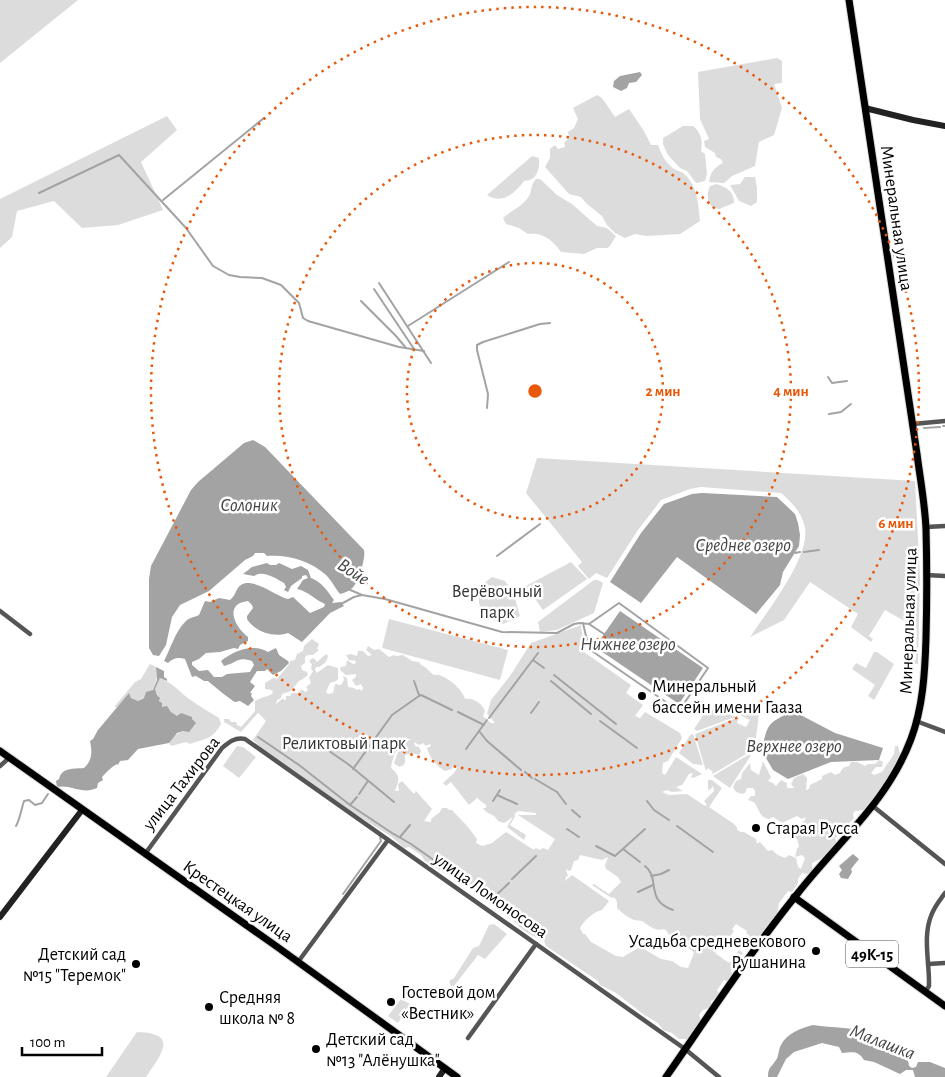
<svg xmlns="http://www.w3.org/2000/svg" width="945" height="1077" font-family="'Alegreya Sans',sans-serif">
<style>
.green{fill:#dcdcdc;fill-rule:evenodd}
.water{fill:#a3a3a3}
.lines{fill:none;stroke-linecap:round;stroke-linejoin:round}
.stream{stroke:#a3a3a3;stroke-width:2}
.primary-casing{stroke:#dbdbdb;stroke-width:9}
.street{stroke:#555;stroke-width:4.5}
.secondary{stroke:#222;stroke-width:6}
.primary{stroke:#000;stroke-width:7}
.ring{fill:none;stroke:#e8590c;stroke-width:2.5;stroke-dasharray:2.5 5}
.poi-dot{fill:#000;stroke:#fff;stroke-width:2}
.labels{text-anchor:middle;stroke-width:5;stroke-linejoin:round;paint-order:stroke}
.shield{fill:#fff;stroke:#4c4c4c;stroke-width:1}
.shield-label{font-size:16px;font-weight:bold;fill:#000}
.street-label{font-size:18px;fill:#000;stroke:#fff}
.park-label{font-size:18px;fill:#333;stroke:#fff}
.poi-label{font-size:18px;fill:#000;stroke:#fff;text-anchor:start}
.water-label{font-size:19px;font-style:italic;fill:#444;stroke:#fff}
.centre{fill:#e8590c;stroke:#fff;stroke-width:2.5}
.ring-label{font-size:15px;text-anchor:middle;font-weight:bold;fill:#e8590c;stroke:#fff;stroke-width:5;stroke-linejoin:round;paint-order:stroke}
</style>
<rect width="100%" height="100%" fill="#fff"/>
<!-- green -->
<g class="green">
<polygon points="0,0 78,0 0,63"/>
<path d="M777,58L782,61V83L774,84L782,108L774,135L759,142L755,166L732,176L724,183L709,182C711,171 714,168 723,163L721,159L716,157L715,153L705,147L704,141L709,139L700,119L698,72Z"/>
<path d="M597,95L602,98L615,117L629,109L644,131L651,145H658C662,156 666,164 676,170C679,171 681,172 683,173C698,185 698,204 700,221L680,234L646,236L635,234L625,238L615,233L607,225L602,216L587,204L581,197L569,194L545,167L550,158V149L555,145L558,149L565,147L564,143L569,138L568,132L574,128L578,119L573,108Z"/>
<polygon points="167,116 177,130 141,162 163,210 118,225 82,228 54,201 17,211 12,237 0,248 0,199"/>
<path d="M683,126H693C701,132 703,141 701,151L705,154L707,174L705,181L696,183L687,171L680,168L668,155L663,144V138Z"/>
<path d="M532,156L539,158C540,169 537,181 524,181C515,193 502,205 487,195Z"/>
<polygon points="745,177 755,177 757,188 757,202 751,206 739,201 730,185 740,184"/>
<path d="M536,179H540L557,195L572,204L597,226L607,228L616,236L610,246L607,248H597L584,254L561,252C553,240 542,232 528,234L519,228L506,224L503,218C512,210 525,205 530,194C532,188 531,185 536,179Z"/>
<path d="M717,184C727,188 734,191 734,203L719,209L713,208C707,201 706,195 710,186Z"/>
<path d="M537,458L915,481L920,577L918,664L910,663V660H916L917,628L885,610L869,636L873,639L871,642L851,627L858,614L810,582L784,620L750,637C767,612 810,557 805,528C802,512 792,503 781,493L701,487L690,489L661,500L638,530L607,578L596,573L589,579L578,566L582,562L526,493Z"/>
<polygon points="571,562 587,579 543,610 526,586"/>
<path d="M492,577L505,581L513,592L520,616L503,624C480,614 478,612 479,587Z"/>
<polygon points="594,580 598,580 603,583 594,613 557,630 540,632 538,622"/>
<polygon points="389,619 508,650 500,680 382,648"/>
<path d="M581,625L584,652L631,685L626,693L643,705L635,716L640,718L645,712L680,733L682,738L668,761L663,763L662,773L665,775L676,757L702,774L693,778L691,777L693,773L689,774L682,785L676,787L683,791L672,792L667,790L662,792L669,795L687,794L705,806L707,805L704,801L714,791L713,786L710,790L708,789V780H712L722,788L709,807L734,824L737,827V830L741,832H744L756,839L757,844L760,842L768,851L772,850L778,855L785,858L789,855L796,858L798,867L801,869L805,858L802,855L795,857L797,849L799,846L797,839L789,829L795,824L799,825L805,820L806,817L802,819L797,816L782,823L773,817L769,819C760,818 759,809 754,802L748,800L751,796H755V791L753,788H747L745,793L742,794L736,792L733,787L736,781L741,779L742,773L750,763L751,770L759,775L763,761L771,777L768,781L773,783L776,786L781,780L787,783V788H794L791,784L794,778L803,774L807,778L806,790L809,789L810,785L822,779V776L831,772L835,775L840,773C842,768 844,767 849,766L851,762H857L865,766L868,764H875L879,760L883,762L882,767H876L871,773L874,775L882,772L894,754L895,746H898L900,754L890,775L866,810L855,811L853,814L854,818L835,838L837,844C830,852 822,859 812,863V870L808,874L802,873L798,879V883L792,892L788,891L779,903L777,914L765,928V933L760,939L756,936L746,950L741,947L750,936L746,933L747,931L736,924L732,929L734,931L722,949L719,947L715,953L729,963L739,950L743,953L731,971L733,976L728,982L724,980L717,990L720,995L718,998L711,1001V1007L703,1010L699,1015L701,1022L688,1039H679L672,1033L663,1030L658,1023L643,1014L616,993L600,985L598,981L546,946L544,941L545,939L542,936L540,939C533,936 527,933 521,928C516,924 514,920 508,918V916L466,886L425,861L421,855L409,847L404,848L392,837L352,812L262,749L253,740L266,721L258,713L241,732L224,722V719H229L231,722H236L237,725L241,727L255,711V701C261,697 268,697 273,693L272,690L265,689V683L273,678L277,679L290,663V661L295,660L297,654L303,651L304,646L312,639L319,644L317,649L319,650L313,655H308L305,657V663L301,666L302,670L307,672L308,675L303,679L299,681L291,691L282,694L281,698L277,700L276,704L282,699L286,700V696H290L292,693H298L301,690H303L305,692L308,690L306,687L311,683L309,678L313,671L311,669L312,664L309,662L311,659L314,658L317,662L326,654L328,656L326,662L319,667H316L315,670L317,673L328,665L338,668V679L336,681L330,683L326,692L328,694L333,693L335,684L341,685L344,680L343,676L347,678L348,687L354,688L357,690L359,689L362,691L363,688L361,684L356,686L352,680L356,677V674L346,675L341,671L340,667L346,666L347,660L353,664H355L356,661L349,660L346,655L351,654L357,656L358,651H363L368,656L372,655L366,650L368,646L374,650L379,649L389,657L394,655L396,656L403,655L412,661L419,662L421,665C427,667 429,672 434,675C436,675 437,675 439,675C449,678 463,690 465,699C473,698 482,703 485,711L483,716L491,723H495L487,714L491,700L510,676L531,643ZM406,739H410V740L406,741L398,752L394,763L399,767C407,765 405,761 405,755L412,753L419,755L421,751L419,747L415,746L414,742L419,745L424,743L425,746L430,744L431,746L427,748C429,757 436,766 445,771L452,769L453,765L457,768L454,773L443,783L446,786L451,782L469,805L477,798L486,805V808H483C488,816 493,812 498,821L504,823L513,817L507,827L524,840L526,835L510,825L516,815L514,816L516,812L519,811L536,813V815H518L555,839L548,850L543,848L540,850L536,848L534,850L506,832L492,843L482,846L476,843L477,839L468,827L452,810H449L447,808H442L440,812L431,819V822L424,821L432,809L416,791L414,794L402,781L398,784L399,791H395C399,780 401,776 391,768C393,754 397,748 406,739ZM580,855L602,860L608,857L605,865L606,869L618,877L621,882L609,894L594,884L592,885L610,897L615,898L617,902V908C622,913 627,917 634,920C635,920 640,921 642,921C649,925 654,932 664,929C669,932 668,935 672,939C679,945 688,945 694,953L688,968L681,967L672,961L661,959L644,949L638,948L623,957L616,956L591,942L585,934H583L580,928C585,920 593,912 602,910L609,901L572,875L565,881L566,877L568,876L566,870L567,869L568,871L571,870L574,861L578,860Z"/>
<polygon points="874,652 877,652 894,664 874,700 868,696 875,685 852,669 856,663 866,668"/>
<path d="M150,664L156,667C158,686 154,692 138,701L131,698L129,694L116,708L115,706L135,682L141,679Z"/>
<path d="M160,678C175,684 180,693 192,701C200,707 210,712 219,718L221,724C211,741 205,738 190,744L186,742L171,746L169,743C171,740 173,736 177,734C183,730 189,730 195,725L174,715L169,709L162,707L155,689Z"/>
<polygon points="722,708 735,717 697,731 694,729 706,711"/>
<polygon points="759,713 754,754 748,753 711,775 713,772 708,768 706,771 695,734 739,717 737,723 746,727 750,720 742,716"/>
<polygon points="693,734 703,765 693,764 679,753 690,735"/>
<polygon points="237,746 243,747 256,757 239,778 223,766"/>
<polygon points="748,755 751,755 730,788 713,776"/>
<polygon points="494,924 507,934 485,959 478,955 454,986 451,986 449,981 454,978 473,948 479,946 489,925"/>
<polygon points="401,999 410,1004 398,1023 388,1016"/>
<path d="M137,1032C180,1033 161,1055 146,1077H106Z"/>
</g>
<!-- water -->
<g class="water">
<polygon points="640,72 642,75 636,82 629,83 627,88 621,91 613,87 614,81 620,76"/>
<path d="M253,440L265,447L364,550C366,557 359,580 354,586C351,590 345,593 340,594C335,588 332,581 326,575C311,561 287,554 267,556L264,553H255L253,556L245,560L209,591L180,605L172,617L166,645L159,656L153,655L149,648V579L151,566L191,490L198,482L244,443Z"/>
<polygon points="702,493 777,497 795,514 798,523 800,535 799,546 783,572 780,585 756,614 677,557 641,603 610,582 641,533 664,504 692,494"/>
<path d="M267,563L270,565H276L279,563L292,569L301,566L308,570L311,578C322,582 328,592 334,600L332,603L341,602L344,606L330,613L302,642L288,633C274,638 255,632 247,619V616L253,608L252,605L248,601C223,604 235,627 248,637V641L240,645L238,649L234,648L220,652L206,653L199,659L192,662V665L199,671L208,670L214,677H222L227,674L250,672L254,665L252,661C237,656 237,663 224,666L221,661C234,651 252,643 268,652L276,648L279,655L288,661L289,663L281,671L273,675L267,669L265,671H257L250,682L255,686L250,693H252L251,696L254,700L248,706L240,701C238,701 237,702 235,702C232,701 210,683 208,681H204L196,676L192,677L185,659C178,657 173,658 168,663L164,661C171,648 175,632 185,622C188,618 195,617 199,615L205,601L210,602L219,598L230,600C237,594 235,589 241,585C253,577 276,596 288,599L293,597L310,613L324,607L325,604C315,600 308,591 297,589L303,580L308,578L306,575L302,576V578L291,586L288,592L284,590L286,587L284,583C275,578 263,570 254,576L243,574L252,567Z"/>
<polygon points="620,611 703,668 679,704 595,647"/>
<path d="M156,667L164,671V677L167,679V681L160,678L155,689L157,695L160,698L159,701L162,703V707L167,706L171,712L177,716L181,713L192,717V719L196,723L189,732L183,731L177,733L169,743L138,749L128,760L120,761L118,765L117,764C111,767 107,772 102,777L103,780L98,783L97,788C82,795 71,784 57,787L56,781L59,779C62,767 74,769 84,768C93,760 92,751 90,741L93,739L98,730L129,693L131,698L138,701L144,698L146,692L153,690L157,680Z"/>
<path d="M793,711L835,733L883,748L879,760L831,762L788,779L773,770L762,751C767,723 768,723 793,711Z"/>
<polygon points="853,854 859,859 851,869 852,872 848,879 841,878 839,874 842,870 839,866"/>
<path d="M813,1025C833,1028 854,1027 873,1034C867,1053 881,1048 891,1052C897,1053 900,1057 906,1058L908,1060L909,1066L912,1068L916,1067L918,1062H930L945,1068V1077H915L913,1070H906L900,1074L874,1062L864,1060C857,1049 851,1053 842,1053L839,1047L822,1043L794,1052L786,1059L777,1077H768C768,1067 771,1068 776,1060C779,1056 778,1050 781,1045C787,1033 801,1028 813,1025Z"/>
</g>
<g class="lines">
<!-- stream -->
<g class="stream">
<polyline points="39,193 119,155 186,228 213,266 229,275 240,277 262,278 281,285 299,303 303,318 308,321 399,347 424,351"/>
<polyline points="163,200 264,118"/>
<polyline points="379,283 431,363"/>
<polyline points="374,289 414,349"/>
<polyline points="361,301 396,336 406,348"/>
<polyline points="408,326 509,262"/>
<polyline points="828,377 832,383 847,381"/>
<polyline points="487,408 488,394 477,350 477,345 483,342 540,324 550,323"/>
<polyline points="829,414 841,412 851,404"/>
<polyline points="943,426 945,426"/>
<polyline points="924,428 940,427"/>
<polyline points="804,552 819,550"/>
<polyline points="795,553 800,552"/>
<polyline points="497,556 540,524"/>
<polyline points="348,589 362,595 385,599 502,632 557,633 574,624 580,623 589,624 604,634"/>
<polyline points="341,604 354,597 362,595"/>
<polyline points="583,623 589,649 679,711 708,668 619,603 589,624"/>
<polyline points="533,660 544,668"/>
<polyline points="554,675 616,724"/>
<polyline points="414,681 419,695"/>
<polyline points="551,681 591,714"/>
<polyline points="458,712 484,725"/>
<polyline points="531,713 539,702"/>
<polyline points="489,718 538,653"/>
<polyline points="600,721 637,748"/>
<polyline points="479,731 487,741 521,770"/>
<polyline points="258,737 299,765 350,805 392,833 411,844 536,932"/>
<polyline points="316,742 348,764 394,802"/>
<polyline points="466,749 487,720"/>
<polyline points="353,769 392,715 419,696 421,695 452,710"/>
<polyline points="525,772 532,778"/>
<polyline points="535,779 557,792 566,804"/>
<polyline points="359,794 368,781"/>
<polyline points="497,795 517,804"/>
<polyline points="493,801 500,790"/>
<polyline points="647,801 654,810 669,820"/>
<polyline points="350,805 357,797"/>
<polyline points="572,810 580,817"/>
<path d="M16,826C20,819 21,810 24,801L29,800L35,805L42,803L48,794"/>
<polyline points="677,826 713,852"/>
<polyline points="567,829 579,837"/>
<polyline points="400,837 410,825"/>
<polyline points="596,846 615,856 645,829"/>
<polyline points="623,849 640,862"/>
<path d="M645,866C661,878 644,900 673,910"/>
<polyline points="651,876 661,874 669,870"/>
<polyline points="512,879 536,856"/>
<polyline points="638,892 653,885"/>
<polyline points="343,894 381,841 380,837"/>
<polyline points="491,900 509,883"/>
</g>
<defs>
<g id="primary">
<polyline points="0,751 276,946 457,1077"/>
<polyline points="794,897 945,1006"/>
<path d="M666,1077C709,1015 751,951 798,893C838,842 888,801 911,739C923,707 925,672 926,638C927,602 927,565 926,529C925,504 920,478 917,454L849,0"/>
</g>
</defs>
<!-- primary casing -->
<use href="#primary" class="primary-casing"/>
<!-- street -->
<g class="street">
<polyline points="913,424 945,421"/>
<polyline points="926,527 945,526"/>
<polyline points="926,575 945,576"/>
<polyline points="0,611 30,634"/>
<polyline points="916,721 945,732"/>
<polyline points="0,766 9,758"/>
<polyline points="874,807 945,864"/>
<path d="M145,854L222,748C229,742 235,737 245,739L685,1049L719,1077"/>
<polyline points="298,962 388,840"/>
<polyline points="928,964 945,963"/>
<path d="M925,992L929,986V982C929,961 923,936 931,916C934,907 940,900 945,893"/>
<polyline points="468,1038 536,944"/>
</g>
<!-- secondary -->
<g class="secondary">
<polyline points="865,108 913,120 945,126"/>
<polyline points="0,917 82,810"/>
<polyline points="439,1077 445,1068"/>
</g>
<!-- primary -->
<use href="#primary" class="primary"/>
</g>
<!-- distance rings -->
<g class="ring">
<circle cx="535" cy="391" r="128"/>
<circle cx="535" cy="391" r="256"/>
<circle cx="535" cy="391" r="384"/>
</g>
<!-- markers -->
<g class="poi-dot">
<circle cx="642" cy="696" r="5"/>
<circle cx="756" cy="828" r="5"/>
<circle cx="816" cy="951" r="5"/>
<circle cx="136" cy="964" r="5"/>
<circle cx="391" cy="1002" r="5"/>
<circle cx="209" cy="1007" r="5"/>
<circle cx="316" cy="1049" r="5"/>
</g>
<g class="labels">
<!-- shield labels -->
<rect class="shield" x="846" y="940.5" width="52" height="27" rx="4"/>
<g class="shield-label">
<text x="872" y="960">49К-15</text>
</g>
<!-- street labels -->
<g class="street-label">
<text transform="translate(897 218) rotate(82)" y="6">Минеральная улица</text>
<text transform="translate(908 621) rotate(-88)" y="6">Минеральная улица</text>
<text transform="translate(181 783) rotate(-52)" y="6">улица Тахирова</text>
<text transform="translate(491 895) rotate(35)" y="6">улица Ломоносова</text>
<text transform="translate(238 901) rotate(35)" y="6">Крестецкая улица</text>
</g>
<!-- park labels -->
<g class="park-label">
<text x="497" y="597">Верёвочный<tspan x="497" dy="21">парк</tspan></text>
<text x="344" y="749">Реликтовый парк</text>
</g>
<!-- poi labels -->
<g class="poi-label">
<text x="652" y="692">Минеральный<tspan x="652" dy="21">бассейн имени Гааза</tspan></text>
<text x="766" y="834">Старая Русса</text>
<text x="806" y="947" text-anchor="end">Усадьба средневекового<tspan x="806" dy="21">Рушанина</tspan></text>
<text x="126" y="960" text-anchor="end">Детский сад<tspan x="126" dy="21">№15 "Теремок"</tspan></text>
<text x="401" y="998">Гостевой дом<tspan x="401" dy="21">«Вестник»</tspan></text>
<text x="219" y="1003">Средняя<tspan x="219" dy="21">школа № 8</tspan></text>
<text x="326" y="1045">Детский сад<tspan x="326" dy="21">№13 "Алёнушка"</tspan></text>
</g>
<!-- water labels -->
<g class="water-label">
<text x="249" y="511">Солоник</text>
<text x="743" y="551">Среднее озеро</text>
<text transform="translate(354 571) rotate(33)" y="7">Войе</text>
<text x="628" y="650">Нижнее озеро</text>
<text x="794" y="752">Верхнее озеро</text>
<text transform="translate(883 1041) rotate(21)" y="7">Малашка</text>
</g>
</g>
<circle cx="535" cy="391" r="8" class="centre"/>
<g class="ring-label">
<text x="663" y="396">2 мин</text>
<text x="791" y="396">4 мин</text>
<text x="896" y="528">6 мин</text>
</g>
<!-- scale -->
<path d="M22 1047v8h80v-8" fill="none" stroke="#000000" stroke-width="2.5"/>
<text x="30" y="1047" font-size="15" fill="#000000" stroke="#ffffff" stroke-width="4" paint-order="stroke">100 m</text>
</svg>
